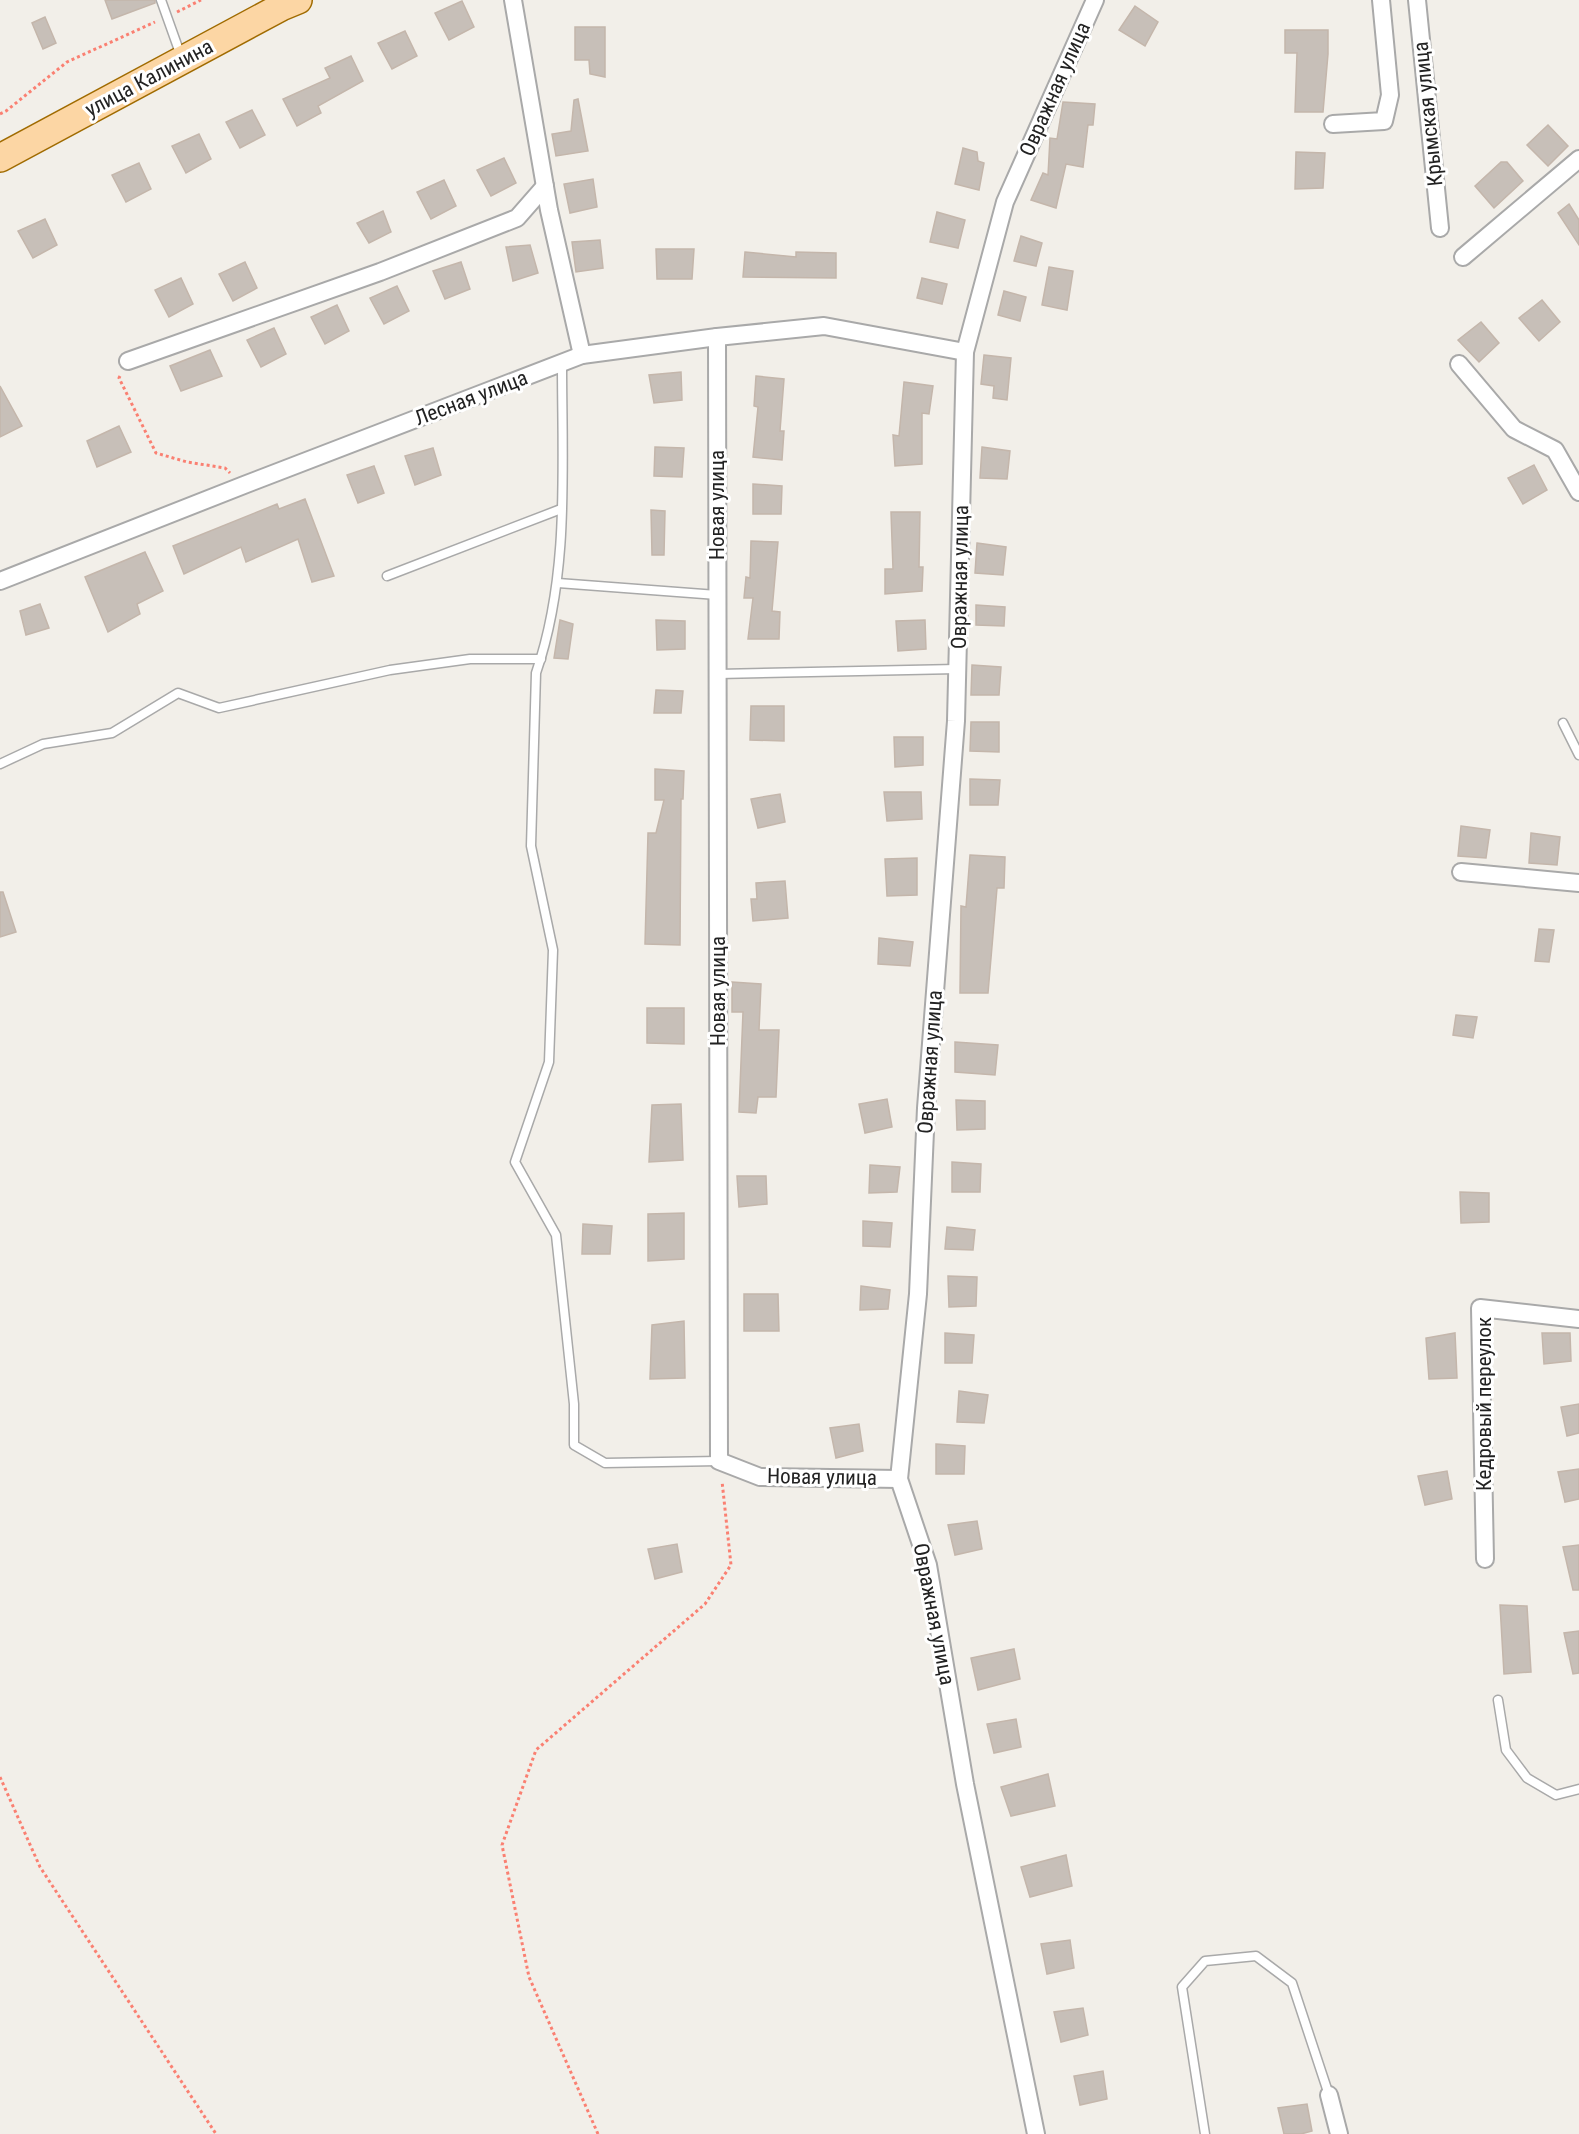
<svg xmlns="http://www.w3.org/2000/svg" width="1579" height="2134" font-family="'Roboto Condensed',sans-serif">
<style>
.building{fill:#c7bfb8;stroke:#c4b6ab;stroke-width:1.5}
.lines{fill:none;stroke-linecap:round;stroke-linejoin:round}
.service-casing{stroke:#a9a9a9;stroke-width:11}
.minor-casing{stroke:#a9a9a9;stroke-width:20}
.primary-casing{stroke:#a06b00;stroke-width:30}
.path{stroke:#fa8072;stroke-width:3;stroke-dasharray:3 3;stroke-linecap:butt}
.service{stroke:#fff;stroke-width:8}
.minor{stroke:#fff;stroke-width:16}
.primary{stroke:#fcd6a4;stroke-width:27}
.labels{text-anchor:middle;stroke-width:6;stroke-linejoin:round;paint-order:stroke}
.street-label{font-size:21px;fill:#222;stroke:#fff}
</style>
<rect width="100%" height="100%" fill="#f2efe9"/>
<!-- building -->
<g class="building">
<polygon points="105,0 155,0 155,3 112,19"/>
<polygon points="462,1 474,27 449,40 435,13"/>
<polygon points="1135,6 1158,22 1145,46 1119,30"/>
<polygon points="45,17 56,43 43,49 32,23"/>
<polygon points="575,27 605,27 605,77 590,74 589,60 575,60"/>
<polygon points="1285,30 1328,30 1328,54 1323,112 1295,112 1297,53 1285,53"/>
<polygon points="405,31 417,56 392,69 378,43"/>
<polygon points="351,56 363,81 318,106 321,113 297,126 283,99 330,78 325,68"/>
<polygon points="578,99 588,151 556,156 552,134 571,131 574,100"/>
<polygon points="1063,102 1095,104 1093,125 1088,125 1083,167 1066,164 1056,208 1031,200 1043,173 1048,175 1050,138 1057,139"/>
<polygon points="252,110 265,135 240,148 226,122"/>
<polygon points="1548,125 1568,146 1548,166 1527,145"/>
<polygon points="199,134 211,159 186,173 172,146"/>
<polygon points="963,148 977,152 978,161 984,163 979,190 955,184"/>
<polygon points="1296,152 1325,153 1323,188 1295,189"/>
<polygon points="504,158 516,183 491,196 477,170"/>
<polygon points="1501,162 1507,162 1523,181 1494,208 1475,186"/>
<polygon points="139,163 151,189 126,202 112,175"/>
<polygon points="593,179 597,207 570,213 564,184"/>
<polygon points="444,180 456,206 431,219 417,192"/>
<polygon points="1569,204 1579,220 1579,245 1558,213"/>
<polygon points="383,211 391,232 369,243 357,223"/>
<polygon points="937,212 965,220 958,248 930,242"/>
<polygon points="45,219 57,245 33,258 18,231"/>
<polygon points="1021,236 1042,243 1036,266 1014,261"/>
<polygon points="600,240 603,268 576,272 572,242"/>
<polygon points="530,245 538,273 513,281 506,247"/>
<polygon points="656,249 694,249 692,279 657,279"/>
<polygon points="745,252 796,257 796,252 836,253 836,278 743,277"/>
<polygon points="245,262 257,288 233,301 219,274"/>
<polygon points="461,262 470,289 445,299 433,271"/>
<polygon points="1049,267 1073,271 1067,310 1042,305"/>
<polygon points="181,278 193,304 169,317 155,290"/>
<polygon points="922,278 947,284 942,304 917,298"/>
<polygon points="397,286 409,311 384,324 370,298"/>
<polygon points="1004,291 1026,297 1020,321 998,315"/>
<polygon points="1542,300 1560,322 1539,341 1519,318"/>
<polygon points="337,305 349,331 325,344 311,317"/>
<polygon points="1481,322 1499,343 1479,362 1458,340"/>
<polygon points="274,328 286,354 261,367 247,340"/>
<polygon points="210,350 222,376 181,391 170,366"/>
<polygon points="984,355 1011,358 1007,400 993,398 994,386 981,384"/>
<polygon points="681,372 682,400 654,403 649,375"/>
<polygon points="756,376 784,379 780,431 784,431 782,460 753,457 758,407 754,406"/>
<polygon points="904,382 933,386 929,414 922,413 922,464 895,466 893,435 899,436"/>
<polygon points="0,386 22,426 0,437"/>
<polygon points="119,426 131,452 97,467 87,441"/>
<polygon points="655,447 684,448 682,477 654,476"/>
<polygon points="982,447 1010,451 1007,479 980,478"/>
<polygon points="433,448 441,475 415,485 405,456"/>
<polygon points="1534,465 1547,490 1523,504 1508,478"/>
<polygon points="374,466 384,493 358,503 347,475"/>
<polygon points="753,484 782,486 781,514 753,514"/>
<polygon points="305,499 334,576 312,582 298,539 246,562 241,547 184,574 173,546 277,504 279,509"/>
<polygon points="651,510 665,511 664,555 652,555"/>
<polygon points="891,512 920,512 919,567 923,567 922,591 885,594 885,569 893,569"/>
<polygon points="751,541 778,542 772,611 780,612 779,639 748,639 753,598 744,598 746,577 750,578"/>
<polygon points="977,543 1006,547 1003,575 975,573"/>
<polygon points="145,552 163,591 137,604 140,614 108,632 85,577"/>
<polygon points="40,604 49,628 26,635 20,611"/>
<polygon points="976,605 1005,607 1004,626 976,625"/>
<polygon points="560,620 573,624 568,659 554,658"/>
<polygon points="656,620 685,621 685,649 657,650"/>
<polygon points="925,620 926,649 898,651 896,621"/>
<polygon points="972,665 1001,667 999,695 971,695"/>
<polygon points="656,690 683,691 681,713 654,713"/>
<polygon points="751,706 784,706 784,741 750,740"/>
<polygon points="971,722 999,722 999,752 970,751"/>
<polygon points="894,737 923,737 923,765 895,767"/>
<polygon points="655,769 684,771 683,799 681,799 680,945 645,944 648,833 656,833 664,800 655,800"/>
<polygon points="970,779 1000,780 998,805 970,805"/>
<polygon points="884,792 921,792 922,819 887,821"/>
<polygon points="780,794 785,822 758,828 751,799"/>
<polygon points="1461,826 1490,830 1486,858 1458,856"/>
<polygon points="1531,833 1560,837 1557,865 1529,863"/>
<polygon points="970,855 1005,857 1004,888 997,888 988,993 960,993 961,906 966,907"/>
<polygon points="917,858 917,895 887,896 885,859"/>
<polygon points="785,881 788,918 753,921 751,899 757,899 756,883"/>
<polygon points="0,892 3,892 16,932 0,937"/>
<polygon points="1539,929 1554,930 1549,962 1535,961"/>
<polygon points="879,938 913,942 910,966 878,964"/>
<polygon points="732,982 761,984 759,1030 779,1030 776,1097 758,1097 756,1113 739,1112 743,1012 732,1012"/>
<polygon points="647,1008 684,1008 684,1044 647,1043"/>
<polygon points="1456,1015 1477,1017 1473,1038 1453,1035"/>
<polygon points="955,1042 998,1045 995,1075 955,1072"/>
<polygon points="887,1099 892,1127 865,1133 859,1104"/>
<polygon points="956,1100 985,1101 985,1129 957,1130"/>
<polygon points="681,1104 683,1160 649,1162 652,1105"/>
<polygon points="952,1162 981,1164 980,1192 952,1192"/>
<polygon points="870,1165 900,1167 897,1192 869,1193"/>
<polygon points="737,1176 766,1176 767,1204 739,1207"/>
<polygon points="1460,1192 1489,1193 1489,1222 1461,1223"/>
<polygon points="684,1213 684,1259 648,1261 648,1214"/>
<polygon points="863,1221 892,1223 890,1247 863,1246"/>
<polygon points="583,1224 612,1226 610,1254 582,1254"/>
<polygon points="947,1227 975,1230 973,1250 945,1249"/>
<polygon points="948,1276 977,1277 976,1306 949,1307"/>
<polygon points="861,1286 890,1290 888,1309 860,1310"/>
<polygon points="744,1294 778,1294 779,1331 744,1331"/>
<polygon points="684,1321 685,1378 650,1379 652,1325"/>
<polygon points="945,1333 974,1335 972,1363 945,1363"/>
<polygon points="1455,1333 1457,1378 1429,1379 1426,1338"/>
<polygon points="1542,1333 1570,1333 1571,1361 1544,1364"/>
<polygon points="959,1391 988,1395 984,1423 957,1422"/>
<polygon points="1579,1404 1579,1433 1567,1436 1561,1407"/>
<polygon points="859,1424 863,1451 836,1458 830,1428"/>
<polygon points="936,1444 965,1446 964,1474 936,1474"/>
<polygon points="1579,1469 1579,1499 1565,1502 1558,1472"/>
<polygon points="1447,1471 1452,1499 1425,1505 1418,1476"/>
<polygon points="977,1521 982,1549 955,1555 948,1525"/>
<polygon points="677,1544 682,1572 655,1579 648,1549"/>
<polygon points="1579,1545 1579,1590 1573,1590 1563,1547"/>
<polygon points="1500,1605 1527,1606 1531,1672 1504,1674"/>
<polygon points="1579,1631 1579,1673 1573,1674 1564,1633"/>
<polygon points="1014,1649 1020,1679 978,1690 971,1658"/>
<polygon points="1016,1719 1021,1747 994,1753 987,1724"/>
<polygon points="1048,1774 1055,1806 1011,1816 1001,1787"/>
<polygon points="1066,1855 1072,1886 1030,1897 1021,1867"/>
<polygon points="1070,1940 1074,1968 1047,1974 1041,1944"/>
<polygon points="1083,2008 1088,2035 1061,2042 1054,2012"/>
<polygon points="1103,2071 1107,2099 1080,2105 1074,2076"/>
<polygon points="1307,2104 1312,2131 1301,2134 1284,2134 1278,2108"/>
</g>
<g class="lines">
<defs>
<g id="service">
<polyline points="161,0 181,56"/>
<path d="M562,363C562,466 570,575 536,673L531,846L553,950L549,1062L515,1162L556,1235L574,1404V1445L605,1463L719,1461"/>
<polyline points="387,576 561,509"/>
<polyline points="558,583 717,595"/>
<polyline points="718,674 957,669"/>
<polyline points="1563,723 1579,755"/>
<polyline points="0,764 43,744 112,733 178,693 219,708 390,670 470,659 541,659"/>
<polyline points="1498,1700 1506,1750 1527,1778 1556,1795 1579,1789"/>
<polyline points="1205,2134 1182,1987 1205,1961 1256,1956 1292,1983 1329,2095"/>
</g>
<g id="minor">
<polyline points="513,0 549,210 582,355"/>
<polyline points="1417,0 1440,228"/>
<polyline points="1333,124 1384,121 1390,95 1381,0"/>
<polyline points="1463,257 1579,159"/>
<polyline points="717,337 719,1461 760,1477 899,1479"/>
<polyline points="128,361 380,272 517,218 545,186"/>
<polyline points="1459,364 1514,429 1555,450 1579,492"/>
<polyline points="0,581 244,485 582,355 717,337 824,326 965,352"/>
<polyline points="1461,872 1579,883"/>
<polyline points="1485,1559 1480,1308 1579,1319"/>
<polyline points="1329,2095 1339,2134"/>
<polyline points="1036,2134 965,1784 928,1565 899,1479 918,1294 926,1108 956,721 965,352 1005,202 1095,0"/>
</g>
<polyline id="primary" points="0,158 281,7 298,0"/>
</defs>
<!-- service casing -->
<use href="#service" class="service-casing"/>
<!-- minor casing -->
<use href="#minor" class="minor-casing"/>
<!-- primary casing -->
<use href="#primary" class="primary-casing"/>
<!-- path -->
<g class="path">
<polyline points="177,12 201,0"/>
<polyline points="0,114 6,111 67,62 155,22"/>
<polyline points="120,376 119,378 156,453 187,462 225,468 230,473"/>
<polyline points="0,1777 40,1867 216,2134"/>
<polyline points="598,2134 529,1977 502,1845 536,1750 705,1604 731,1565 722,1481"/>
</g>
<!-- service -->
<use href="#service" class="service"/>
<!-- minor -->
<use href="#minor" class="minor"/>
<!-- primary -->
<use href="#primary" class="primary"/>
</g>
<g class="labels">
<!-- street labels -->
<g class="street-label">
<text transform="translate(149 78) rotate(-28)" y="7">улица Калинина</text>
<text transform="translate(1055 89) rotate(-66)" y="7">Овражная улица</text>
<text transform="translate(1428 114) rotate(-96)" y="7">Крымская улица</text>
<text transform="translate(471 398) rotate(-21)" y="7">Лесная улица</text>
<text transform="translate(717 505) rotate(-90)" y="7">Новая улица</text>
<text transform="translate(960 577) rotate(-89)" y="7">Овражная улица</text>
<text transform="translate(718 991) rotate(-90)" y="7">Новая улица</text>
<text transform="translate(930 1062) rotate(-86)" y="7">Овражная улица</text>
<text transform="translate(1484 1404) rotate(-90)" y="7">Кедровый переулок</text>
<text transform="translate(822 1477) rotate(1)" y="7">Новая улица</text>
<text transform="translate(934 1614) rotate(79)" y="7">Овражная улица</text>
</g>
</g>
</svg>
